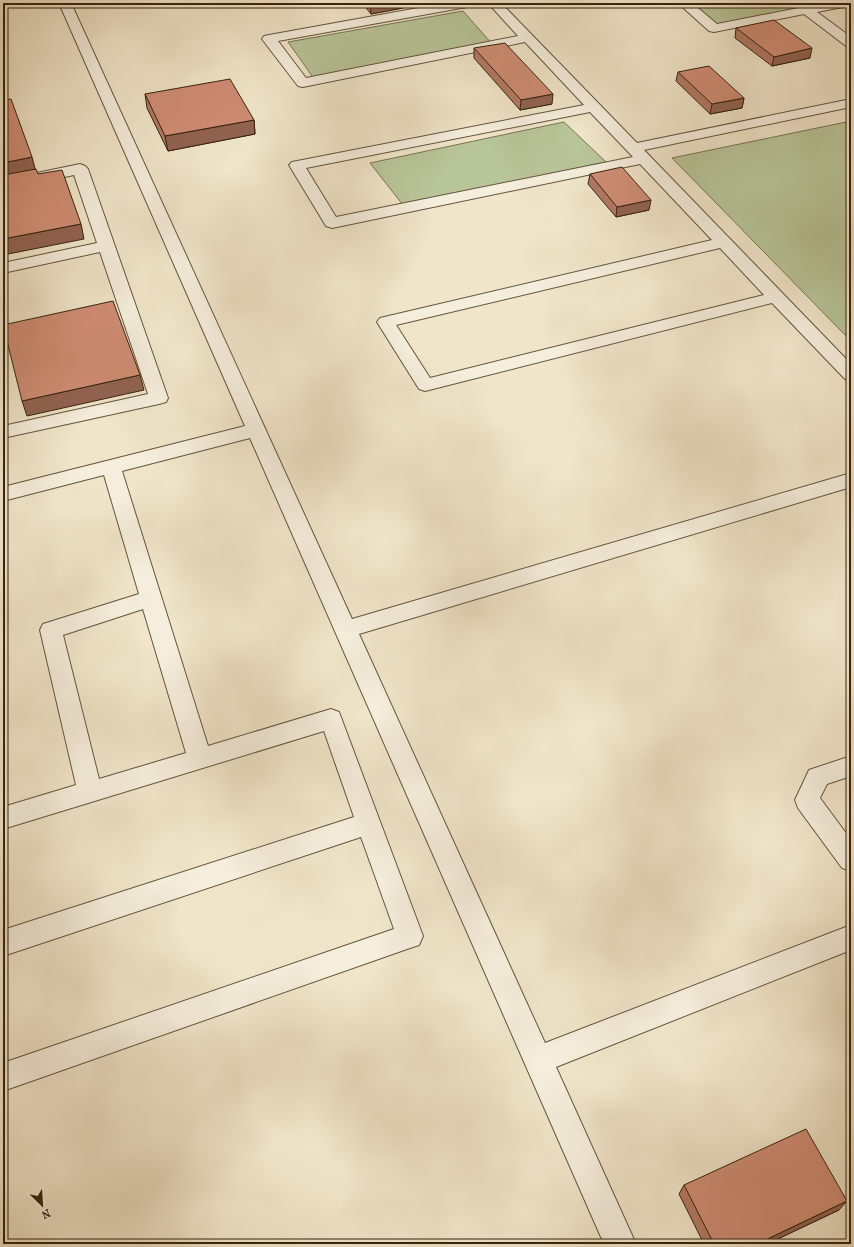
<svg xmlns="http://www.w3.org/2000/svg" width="854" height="1247" font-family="'IM FELL French Canon',serif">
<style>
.green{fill:#b8c598;stroke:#777453}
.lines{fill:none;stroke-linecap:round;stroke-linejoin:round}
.minor-casing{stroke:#64543d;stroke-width:2}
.minor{fill:#f5eedc;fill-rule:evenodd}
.wall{fill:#b27964;stroke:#36230e}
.shaded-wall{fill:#916351;stroke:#36230e}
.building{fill:#cf8d74;stroke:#36230e}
</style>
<rect width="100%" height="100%" fill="#f0e5c9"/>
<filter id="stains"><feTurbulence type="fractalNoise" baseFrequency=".005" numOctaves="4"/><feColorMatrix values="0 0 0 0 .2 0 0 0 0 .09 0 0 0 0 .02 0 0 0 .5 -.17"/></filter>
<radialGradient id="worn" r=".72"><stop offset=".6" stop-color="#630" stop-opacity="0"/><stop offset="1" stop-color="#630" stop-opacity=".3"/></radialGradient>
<!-- green -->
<g class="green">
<polygon points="691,3 828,3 717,25"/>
<polygon points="463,11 493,45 315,80 288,42"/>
<polygon points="851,121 851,341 672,158"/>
<polygon points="564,122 606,162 403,205 370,163"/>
</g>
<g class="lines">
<defs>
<g id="minor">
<path d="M59,3H71L352,619L851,473V487L359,634L545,1043L851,925V950L556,1067L636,1244H604L250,438L122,471L208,746L331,709L339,712L423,936L419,945L410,948L3,1091V1063L394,929L361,837L3,956V930L354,817L324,731L3,829V807L76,785L40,630L43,624L139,594L104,475L3,501V487L245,426ZM143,609L186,753L99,779L63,635Z"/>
<path d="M446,3H473L471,6L467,7L278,41L306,78L518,36L488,3H501L637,143L851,99V107L644,150L851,364V381L845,379L772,303L425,391L419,389L377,322L380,318L712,240L640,164L332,228L326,226L289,165L292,162L584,105L525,42L303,87L298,86L262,39L264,36L269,35ZM590,112L633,157L336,217L306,168ZM720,248L764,295L430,378L396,325Z"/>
<polygon points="678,3 692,3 717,24 824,3 850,3 848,6 817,12 851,37 851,47 846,46 804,14 714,32 709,31"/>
<polygon points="80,164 85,166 88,169 168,398 166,402 159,404 3,438 3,426 148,394 100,252 3,273 3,263 97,243 74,175 3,190 3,180"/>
<polygon points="851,756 851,776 827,784 820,798 851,840 851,871 842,868 798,808 795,800 809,770"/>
</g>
</defs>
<!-- minor casing -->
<use href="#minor" class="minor-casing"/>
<!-- minor -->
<use href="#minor" class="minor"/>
</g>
<!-- wall -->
<g class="wall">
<polygon points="362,3 403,3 403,8 371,14"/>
<polygon points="736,28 810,58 772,66 735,38"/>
<polygon points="474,48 552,104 520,110 474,58"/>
<polygon points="678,72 744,98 742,108 710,114 676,81"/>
<polygon points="145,94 254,120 255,134 168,151 147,108"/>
<polygon points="590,174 649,210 616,217 588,184"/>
<polygon points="684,1185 839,1210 767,1244 704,1244 679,1194"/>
</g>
<!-- shaded-wall -->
<g class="shaded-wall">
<polygon points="377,3 403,3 403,8 371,14 370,4"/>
<polygon points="812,48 810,58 772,66 774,57"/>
<polygon points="553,94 552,104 520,110 521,100"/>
<polygon points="744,98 742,108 710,114 712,104"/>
<polygon points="254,120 255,134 168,151 165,136"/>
<polygon points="32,157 36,172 3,178 3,163"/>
<polygon points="651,200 649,210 616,217 617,207"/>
<polygon points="81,224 84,239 3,255 3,239"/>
<polygon points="140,375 144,390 27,416 22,401"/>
<polygon points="847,1201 839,1210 767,1244 757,1244"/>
</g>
<!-- building -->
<g class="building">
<polygon points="774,20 812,48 774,57 736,28"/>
<polygon points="505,43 553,94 521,100 474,48"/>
<polygon points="709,66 744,98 712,104 678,72"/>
<polygon points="230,79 254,120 165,136 145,94"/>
<polygon points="11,99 32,157 3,163 3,100"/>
<polygon points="622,167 651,200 617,207 590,174"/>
<polygon points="36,169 38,174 62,170 81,224 3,239 3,175"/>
<polygon points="113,301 140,375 22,401 3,325"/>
<polygon points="806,1129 847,1201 757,1244 714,1244 684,1185"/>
</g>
<!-- margin -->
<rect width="854" height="1247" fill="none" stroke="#f0e5c9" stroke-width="16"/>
<rect x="4" y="4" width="846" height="1239" fill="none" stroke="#36230e" stroke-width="2"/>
<rect x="8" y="8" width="838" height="1231" fill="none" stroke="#36230e"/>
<!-- north arrow -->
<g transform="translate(42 1205) rotate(155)" stroke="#f5eedc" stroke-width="3" paint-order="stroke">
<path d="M0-3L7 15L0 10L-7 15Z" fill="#36230e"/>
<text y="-6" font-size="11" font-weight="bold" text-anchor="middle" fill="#36230e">N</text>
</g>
<rect width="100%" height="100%" filter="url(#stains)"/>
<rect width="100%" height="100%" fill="url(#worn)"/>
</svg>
